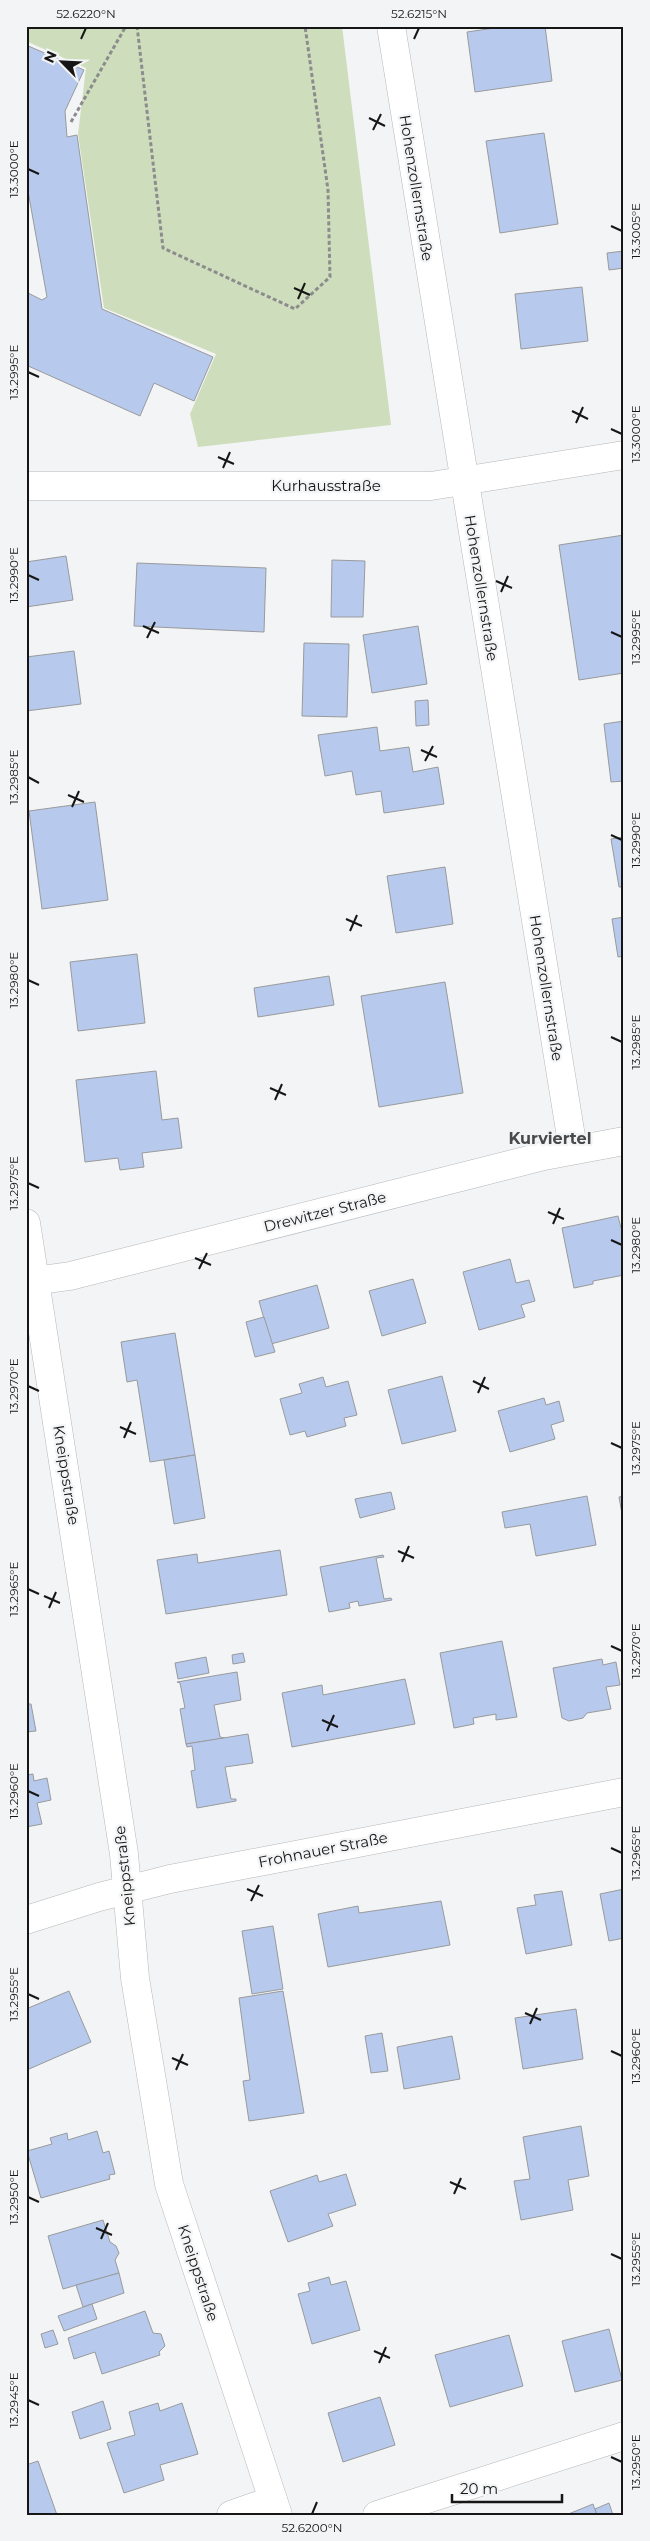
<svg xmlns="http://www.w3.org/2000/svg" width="650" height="2541" font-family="Montserrat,sans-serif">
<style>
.green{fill:#cedebc}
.building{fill:#b7caed;stroke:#999a9b}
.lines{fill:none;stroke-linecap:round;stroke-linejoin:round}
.street-casing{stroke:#b6b7b8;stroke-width:29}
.path{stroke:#8c8c8d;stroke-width:3;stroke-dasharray:4 2.5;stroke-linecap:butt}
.street{stroke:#fff;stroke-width:28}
.ticks{fill:none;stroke:#161616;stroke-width:2}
.labels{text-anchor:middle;stroke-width:4.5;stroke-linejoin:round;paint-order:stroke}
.street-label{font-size:15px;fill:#161616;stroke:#f3f4f6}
.neighbourhood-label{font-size:16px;font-weight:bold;fill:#48494a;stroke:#f3f4f6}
.neatline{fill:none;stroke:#161616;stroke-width:2}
.ticks-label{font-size:12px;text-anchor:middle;fill:#161616}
</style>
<rect width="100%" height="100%" fill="#f3f4f6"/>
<!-- green -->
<polygon class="green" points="26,26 342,26 391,425 198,447 190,414 216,354 104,308 78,134 86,68 26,41"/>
<!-- building -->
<g class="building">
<polygon points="508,26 545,26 552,81 475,92 467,32"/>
<polygon points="26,45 84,70 65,111 67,137 77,135 102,309 213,357 194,401 154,383 140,416 26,365 26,292 42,300 47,297 26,180"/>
<polygon points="544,133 558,224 500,233 486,141"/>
<polygon points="624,251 624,268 609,270 607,253"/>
<polygon points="582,287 588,341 521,349 515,294"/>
<polygon points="624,535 624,673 579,680 559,545"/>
<polygon points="66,556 73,600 26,607 26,562"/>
<polygon points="332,560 365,561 363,617 331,617"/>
<polygon points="137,563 266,568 264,632 134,626"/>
<polygon points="418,626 427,684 372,693 363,635"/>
<polygon points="304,643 349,644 347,717 302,716"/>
<polygon points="74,651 81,704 26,711 26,657"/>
<polygon points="428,700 429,725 416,726 415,701"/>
<polygon points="624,721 624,781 611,782 604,724"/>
<polygon points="377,727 380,751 409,747 413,772 438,767 444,804 384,813 381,791 356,795 352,771 325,776 318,735"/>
<polygon points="95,802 108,900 42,909 29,811"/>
<polygon points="624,837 624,887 619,887 611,839"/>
<polygon points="445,867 453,924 396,933 387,876"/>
<polygon points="624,917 624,956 618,957 612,919"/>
<polygon points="137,954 145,1023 78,1031 70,962"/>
<polygon points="329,976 334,1005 258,1017 254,988"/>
<polygon points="445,982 463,1093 379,1107 361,996"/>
<polygon points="156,1071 162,1120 178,1118 182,1148 142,1153 144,1167 120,1170 118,1158 85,1162 76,1080"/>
<polygon points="618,1216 621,1228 624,1227 624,1275 593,1281 593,1284 574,1288 562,1228"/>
<polygon points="510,1259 516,1283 529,1280 535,1301 521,1305 525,1317 479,1330 463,1272"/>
<polygon points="413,1279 426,1323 382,1336 369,1291"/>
<polygon points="317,1285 329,1328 271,1344 259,1301"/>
<polygon points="264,1317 275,1352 255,1357 246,1322"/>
<polygon points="175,1333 195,1455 150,1462 137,1380 127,1382 121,1342"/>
<polygon points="442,1376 456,1431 402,1444 388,1390"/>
<polygon points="323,1377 326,1387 348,1381 357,1415 344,1418 346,1426 307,1437 305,1431 290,1435 280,1399 302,1393 299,1384"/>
<polygon points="544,1398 546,1405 559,1401 564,1421 551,1425 555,1439 510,1452 498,1411"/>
<polygon points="195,1455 205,1518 174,1524 164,1460"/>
<polygon points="391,1492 395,1509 360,1518 355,1499"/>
<polygon points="587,1496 596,1545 536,1556 530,1524 505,1528 502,1512"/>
<polygon points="624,1496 624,1525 619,1497"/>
<polygon points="280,1550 287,1595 166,1614 157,1560 197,1554 198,1563"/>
<polygon points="383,1555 384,1557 376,1558 384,1599 391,1598 392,1600 359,1606 358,1601 349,1603 350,1608 329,1612 320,1567"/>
<polygon points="502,1641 517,1717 496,1720 496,1714 473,1718 474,1724 454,1728 440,1653"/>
<polygon points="243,1653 245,1662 233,1664 232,1655"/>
<polygon points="206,1657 209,1673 178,1679 175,1663"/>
<polygon points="602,1659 603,1665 616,1662 620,1685 606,1687 611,1709 587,1713 583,1718 569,1721 562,1718 553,1668"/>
<polygon points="237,1672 241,1700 214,1705 220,1737 225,1738 186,1744 180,1709 185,1708 180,1683 177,1682"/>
<polygon points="405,1679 415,1724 292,1747 282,1693 322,1685 323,1695"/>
<polygon points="26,1704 31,1704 36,1731 26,1732"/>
<polygon points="248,1734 253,1763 225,1767 231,1799 236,1799 236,1801 197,1808 191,1771 195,1770 192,1746 187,1747 186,1744"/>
<polygon points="33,1774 34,1781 47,1778 51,1800 37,1803 42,1824 26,1827 26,1775"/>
<polygon points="624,1889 624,1938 609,1941 600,1894"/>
<polygon points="562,1891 572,1945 526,1954 517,1908 536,1905 534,1895"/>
<polygon points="441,1901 450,1945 328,1967 318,1914 358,1906 359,1913"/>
<polygon points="273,1926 283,1989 252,1994 242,1931"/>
<polygon points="69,1991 91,2042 29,2069 26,2064 26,2009"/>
<polygon points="283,1991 304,2113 249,2121 243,2081 250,2080 239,1998"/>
<polygon points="576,2009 583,2059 523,2069 515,2018"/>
<polygon points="382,2033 388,2071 371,2073 365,2036"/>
<polygon points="452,2036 460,2079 404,2089 397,2047"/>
<polygon points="581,2126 589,2176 568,2180 573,2210 521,2220 514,2181 530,2179 523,2137"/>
<polygon points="97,2131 103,2153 109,2151 115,2174 109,2175 110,2179 41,2198 27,2151 52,2144 50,2138 67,2133 68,2140"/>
<polygon points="346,2174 356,2205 328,2214 333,2226 288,2242 270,2191 317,2175 319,2182"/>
<polygon points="103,2220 110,2242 116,2246 119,2253 115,2260 119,2273 63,2289 48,2236"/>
<polygon points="119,2273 124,2293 83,2307 76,2285"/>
<polygon points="329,2277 331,2285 346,2281 360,2330 312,2344 298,2294 310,2291 308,2283"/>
<polygon points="92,2304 97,2319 64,2331 58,2316"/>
<polygon points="145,2311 153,2333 161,2334 165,2346 159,2352 160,2355 102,2374 95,2352 74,2359 68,2338"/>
<polygon points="609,2329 622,2380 575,2392 562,2341"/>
<polygon points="53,2330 58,2344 45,2348 41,2334"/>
<polygon points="509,2335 523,2386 450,2407 435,2355"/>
<polygon points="380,2397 395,2445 343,2462 328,2413"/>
<polygon points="103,2401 111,2429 80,2439 72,2412"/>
<polygon points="158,2403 160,2411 182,2403 198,2454 160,2465 164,2480 124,2493 107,2443 135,2435 129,2412"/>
<polygon points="38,2461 57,2515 26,2515 26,2465"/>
<polygon points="609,2503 613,2515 597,2515 595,2509"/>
<polygon points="593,2504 597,2515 566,2515"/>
</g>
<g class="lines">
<defs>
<g id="street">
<polyline points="391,26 573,1149"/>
<polyline points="26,486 431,486 624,455"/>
<polyline points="26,1223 124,1854 135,1978 169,2184 278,2515"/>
<polyline points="26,1282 70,1276 544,1156 624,1141"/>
<polyline points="26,1920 99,1897 170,1879 624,1792"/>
<polyline points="231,2515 273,2500"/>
<polyline points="377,2515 624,2436"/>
</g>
</defs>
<!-- street casing -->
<use href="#street" class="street-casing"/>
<!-- path -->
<g class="path">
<polyline points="137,26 163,248 295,309 330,277 328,190 305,26"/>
<polyline points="71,122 126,26"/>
</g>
<!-- street -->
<use href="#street" class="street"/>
</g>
<!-- ticks -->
<path class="ticks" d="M81,39L86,28M414,39L419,28M369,118L385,126M373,130L381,114M28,169L39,174M611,226L622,231M294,288L310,295M298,299L305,283M28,372L39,377M572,411L588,419M576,423L583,407M611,429L622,434M218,457L234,464M223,468L230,452M28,575L39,580M496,581L512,588M501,592L508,576M143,626L159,633M611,632L622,637M147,638L155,622M421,750L437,757M425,761L433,746M28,777L39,783M68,795L84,802M72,807L79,791M611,835L622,840M346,919L362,926M350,931L357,915M28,980L39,985M611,1037L622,1042M270,1088L286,1095M275,1100L282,1084M28,1183L39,1188M548,1212L564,1219M553,1224L560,1208M611,1240L622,1245M195,1258L211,1265M199,1269L207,1253M473,1381L489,1389M28,1386L39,1391M478,1393L485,1377M120,1427L136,1434M124,1438L131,1422M611,1443L622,1448M398,1551L414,1558M402,1562L409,1546M28,1589L39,1594M44,1596L60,1603M49,1608L56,1592M611,1646L622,1651M322,1720L338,1727M327,1731L334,1715M28,1791L39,1796M611,1848L622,1853M247,1889L263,1896M251,1901L259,1885M28,1994L39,1999M525,2013L541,2020M530,2024L537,2008M611,2051L622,2056M172,2058L188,2065M176,2070L183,2054M450,2182L466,2189M454,2194L461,2178M28,2197L39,2202M96,2228L112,2235M101,2239L108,2223M611,2254L622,2259M374,2351L390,2358M379,2363L386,2347M28,2400L39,2405M611,2457L622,2462M312,2514L317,2502"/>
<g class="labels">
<!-- street labels -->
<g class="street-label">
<text transform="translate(416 188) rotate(81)" y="5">Hohenzollernstraße</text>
<text x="326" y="491">Kurhausstraße</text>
<text transform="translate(481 588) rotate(81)" y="5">Hohenzollernstraße</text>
<text transform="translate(546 988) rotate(81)" y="5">Hohenzollernstraße</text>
<text transform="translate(325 1212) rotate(-14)" y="5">Drewitzer Straße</text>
<text transform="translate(66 1475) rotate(81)" y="5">Kneippstraße</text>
<text transform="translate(323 1850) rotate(-11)" y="5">Frohnauer Straße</text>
<text transform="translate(125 1876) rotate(-96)" y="5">Kneippstraße</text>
<text transform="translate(198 2273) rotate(72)" y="5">Kneippstraße</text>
</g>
<!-- neighbourhood labels -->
<g class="neighbourhood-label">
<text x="550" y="1144">Kurviertel</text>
</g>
</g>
<!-- border -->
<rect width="650" height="2541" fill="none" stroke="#f3f4f6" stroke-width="55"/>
<!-- north arrow -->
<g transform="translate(62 62) rotate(294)" stroke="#f3f4f6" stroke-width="4" paint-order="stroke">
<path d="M0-4L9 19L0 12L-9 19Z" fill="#161616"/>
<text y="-8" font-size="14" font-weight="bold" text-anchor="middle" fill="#161616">N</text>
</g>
<!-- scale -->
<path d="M452 2494v8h110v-8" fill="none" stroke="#161616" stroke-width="2.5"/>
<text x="460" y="2494" font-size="15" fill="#161616" stroke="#f3f4f6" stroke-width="4" paint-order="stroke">20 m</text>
<rect x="28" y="28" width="594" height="2486" class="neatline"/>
<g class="ticks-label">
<text x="86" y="18">52.6220°N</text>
<text x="419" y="18">52.6215°N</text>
<text transform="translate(14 169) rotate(-90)" y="4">13.3000°E</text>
<text transform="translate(636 231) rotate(-90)" y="4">13.3005°E</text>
<text transform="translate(14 372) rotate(-90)" y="4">13.2995°E</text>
<text transform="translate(636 434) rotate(-90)" y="4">13.3000°E</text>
<text transform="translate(14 575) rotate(-90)" y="4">13.2990°E</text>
<text transform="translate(636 637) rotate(-90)" y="4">13.2995°E</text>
<text transform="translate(14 777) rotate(-90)" y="4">13.2985°E</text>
<text transform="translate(636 840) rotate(-90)" y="4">13.2990°E</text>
<text transform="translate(14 980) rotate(-90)" y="4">13.2980°E</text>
<text transform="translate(636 1042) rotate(-90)" y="4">13.2985°E</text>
<text transform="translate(14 1183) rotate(-90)" y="4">13.2975°E</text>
<text transform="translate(636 1245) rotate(-90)" y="4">13.2980°E</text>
<text transform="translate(14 1386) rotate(-90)" y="4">13.2970°E</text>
<text transform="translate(636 1448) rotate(-90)" y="4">13.2975°E</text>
<text transform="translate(14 1589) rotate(-90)" y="4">13.2965°E</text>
<text transform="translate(636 1651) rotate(-90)" y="4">13.2970°E</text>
<text transform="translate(14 1791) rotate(-90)" y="4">13.2960°E</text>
<text transform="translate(636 1853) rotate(-90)" y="4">13.2965°E</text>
<text transform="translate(14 1994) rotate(-90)" y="4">13.2955°E</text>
<text transform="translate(636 2056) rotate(-90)" y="4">13.2960°E</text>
<text transform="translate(14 2197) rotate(-90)" y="4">13.2950°E</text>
<text transform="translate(636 2259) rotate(-90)" y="4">13.2955°E</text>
<text transform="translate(14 2400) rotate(-90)" y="4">13.2945°E</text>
<text transform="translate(636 2462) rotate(-90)" y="4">13.2950°E</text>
<text x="312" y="2532">52.6200°N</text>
</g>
</svg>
